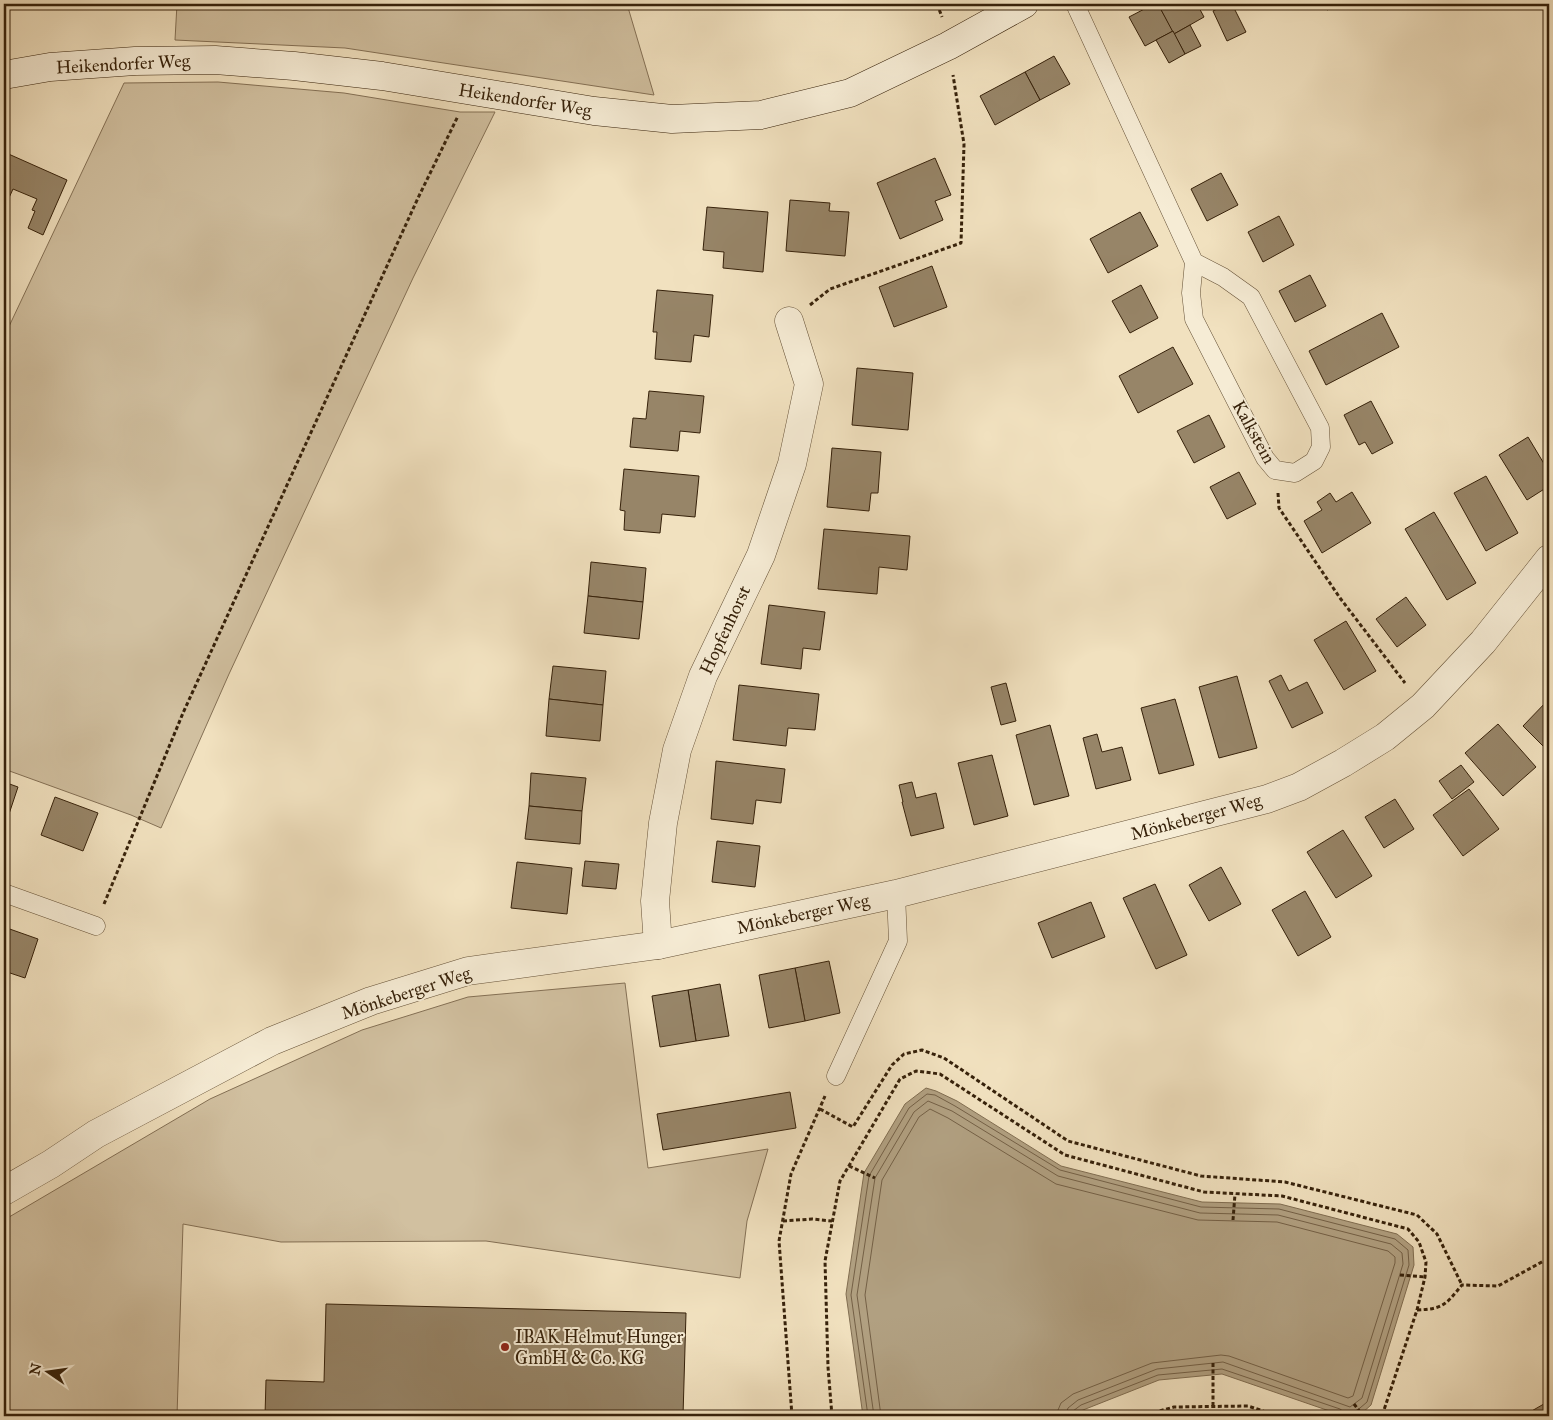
<svg xmlns="http://www.w3.org/2000/svg" width="1553" height="1420" font-family="'IM FELL Great Primer',serif">
<style>
.green{fill:#d1c0a0;stroke:#847055}
.water{fill:#b1a081;stroke:#806d51}
.lines{fill:none;stroke-linecap:round;stroke-linejoin:round}
.shore{stroke:#746046;stroke-width:1}
.building{fill:#978568;stroke:#36210a}
.lane-casing{stroke:#655137;stroke-width:19}
.street-casing{stroke:#655137;stroke-width:29}
.secondary-casing{stroke:#36210a;stroke-width:29}
.path{stroke:#36210a;stroke-width:3;stroke-dasharray:4 2.5;stroke-linecap:butt}
.lane{stroke:#f6ecd5;stroke-width:18}
.street{stroke:#f6ecd5;stroke-width:28}
.secondary{stroke:#f6ecd5;stroke-width:28}
.poi-dot{fill:#8f2418;stroke:#f6ecd5;stroke-width:2}
.labels{text-anchor:middle;stroke-width:4;stroke-linejoin:round;paint-order:stroke}
.street-label{font-size:18px;fill:#36210a;stroke:#f6ecd5}
.poi-label{font-size:18px;fill:#36210a;stroke:#f6ecd5;text-anchor:start}
</style>
<rect width="100%" height="100%" fill="#f1e1bf"/>
<filter id="stains"><feTurbulence type="fractalNoise" baseFrequency=".004" numOctaves="4"/><feColorMatrix values="0 0 0 0 .2 0 0 0 0 .09 0 0 0 0 .02 0 0 0 .5 -.17"/></filter>
<radialGradient id="worn" r=".72"><stop offset=".6" stop-color="#630" stop-opacity="0"/><stop offset="1" stop-color="#630" stop-opacity=".3"/></radialGradient>
<!-- green -->
<g class="green">
<polygon points="177,4 627,4 654,95 345,48 175,40"/>
<polygon points="218,82 344,93 460,112 495,112 413,278 229,674 161,828 131,815 4,769 4,337 124,83"/>
<polygon points="625,983 648,1168 768,1149 747,1221 740,1278 486,1241 281,1242 183,1224 177,1416 4,1416 4,1220 210,1099 362,1030 468,997"/>
</g>
<!-- water -->
<polygon class="water" points="926,1088 936,1091 957,1101 1061,1166 1202,1202 1280,1204 1397,1234 1413,1247 1414,1265 1371,1405 1362,1413 1344,1416 1222,1374 1159,1380 1083,1410 1074,1416 863,1416 846,1294 864,1173 905,1104"/>
<g class="lines">
<!-- shore -->
<g class="shore">
<polyline points="868,1416 851,1295 869,1176 909,1108 927,1094 935,1095 955,1106 1060,1170 1201,1207 1279,1209 1395,1239 1408,1250 1409,1265 1367,1402 1360,1408 1355,1411 1353,1416"/>
<polyline points="874,1416 857,1295 875,1178 914,1112 928,1101 952,1111 1058,1176 1200,1213 1278,1215 1391,1244 1402,1253 1403,1264 1362,1398 1350,1407 1223,1362 1157,1369 1078,1400 1068,1408 1065,1416"/>
<polyline points="881,1416 865,1295 882,1180 919,1117 930,1109 948,1118 1056,1184 1198,1220 1277,1222 1388,1251 1395,1257 1395,1263 1353,1396 1348,1398 1229,1356 1221,1355 1152,1363 1073,1394 1061,1403 1058,1410 1058,1416"/>
<polyline points="1071,1416 1073,1411 1081,1405 1158,1375 1222,1369 1340,1409 1344,1412 1344,1416"/>
</g>
</g>
<!-- building -->
<g class="building">
<polygon points="1154,4 1158,4 1173,31 1145,46 1129,17"/>
<polygon points="1158,4 1197,4 1204,17 1174,34"/>
<polygon points="1227,4 1232,4 1246,32 1227,41 1213,11"/>
<polygon points="1324,4 1341,4 1327,10"/>
<polygon points="1190,25 1201,46 1185,54 1174,34"/>
<polygon points="1173,31 1185,54 1169,63 1156,40"/>
<polygon points="1054,56 1070,84 1040,100 1025,72"/>
<polygon points="1025,72 1040,100 995,125 980,96"/>
<polygon points="4,152 67,180 43,235 28,228 35,211 32,210 37,199 13,189 8,200 4,198"/>
<polygon points="935,158 951,195 935,201 943,220 900,239 877,183"/>
<polygon points="1221,173 1238,205 1207,221 1191,189"/>
<polygon points="790,200 830,203 829,211 849,212 845,256 786,251"/>
<polygon points="707,207 768,212 763,272 723,268 724,252 703,250"/>
<polygon points="1140,212 1158,246 1108,273 1090,239"/>
<polygon points="1279,216 1294,245 1263,262 1248,232"/>
<polygon points="932,266 947,307 894,327 879,287"/>
<polygon points="1310,275 1326,306 1295,322 1279,291"/>
<polygon points="1141,285 1158,318 1130,333 1112,301"/>
<polygon points="657,290 713,295 709,337 694,335 691,362 655,359 657,332 653,332"/>
<polygon points="1382,313 1399,347 1326,385 1309,351"/>
<polygon points="1173,347 1193,384 1138,413 1119,376"/>
<polygon points="857,368 913,373 908,430 852,425"/>
<polygon points="649,391 704,396 700,433 680,431 678,451 630,447 633,418 646,419"/>
<polygon points="1371,401 1393,443 1372,454 1365,442 1359,445 1344,415"/>
<polygon points="1209,415 1225,447 1194,463 1177,431"/>
<polygon points="1528,437 1549,472 1549,486 1527,500 1499,455"/>
<polygon points="832,448 881,452 878,493 871,493 869,511 827,507"/>
<polygon points="624,469 699,476 695,517 662,514 660,533 624,530 625,511 620,510"/>
<polygon points="1239,472 1256,504 1227,519 1210,487"/>
<polygon points="1486,476 1518,533 1486,551 1454,493"/>
<polygon points="1352,492 1371,523 1322,553 1304,521 1322,510 1317,502 1330,493 1336,502"/>
<polygon points="1434,512 1476,583 1447,600 1405,529"/>
<polygon points="824,529 910,536 907,570 879,567 877,594 818,589"/>
<polygon points="591,562 646,568 643,602 588,596"/>
<polygon points="588,596 643,602 639,639 584,633"/>
<polygon points="1406,597 1426,625 1397,647 1376,619"/>
<polygon points="769,605 825,612 820,650 803,648 801,669 761,664"/>
<polygon points="1346,621 1376,671 1344,690 1314,640"/>
<polygon points="553,666 606,671 603,705 549,699"/>
<polygon points="1281,675 1289,691 1307,682 1323,713 1292,728 1269,681"/>
<polygon points="1237,676 1257,748 1219,758 1199,687"/>
<polygon points="1006,683 1016,721 1001,725 991,687"/>
<polygon points="739,685 819,694 815,730 788,728 786,746 733,740"/>
<polygon points="549,699 603,705 600,741 546,736"/>
<polygon points="1175,699 1194,765 1159,774 1141,708"/>
<polygon points="1549,699 1549,752 1523,726"/>
<polygon points="1498,724 1536,767 1503,796 1465,753"/>
<polygon points="1050,725 1069,796 1034,805 1016,735"/>
<polygon points="1097,734 1102,752 1122,747 1131,780 1096,789 1083,738"/>
<polygon points="992,755 1008,816 974,825 958,763"/>
<polygon points="716,761 785,769 781,803 756,800 753,824 711,819"/>
<polygon points="1461,765 1474,782 1452,799 1439,781"/>
<polygon points="531,773 586,778 582,811 529,806"/>
<polygon points="4,782 18,787 4,829"/>
<polygon points="912,782 916,798 936,793 944,828 911,836 902,802 903,802 899,785"/>
<polygon points="1469,789 1499,829 1463,856 1433,815"/>
<polygon points="55,797 98,813 83,851 41,835"/>
<polygon points="1395,799 1414,829 1384,848 1365,817"/>
<polygon points="529,806 582,811 580,844 525,839"/>
<polygon points="1343,830 1372,876 1336,898 1307,852"/>
<polygon points="717,841 760,846 755,887 712,882"/>
<polygon points="585,861 619,864 616,889 582,886"/>
<polygon points="517,862 572,868 567,914 511,908"/>
<polygon points="1221,867 1241,904 1209,921 1189,885"/>
<polygon points="1155,884 1187,955 1156,969 1123,898"/>
<polygon points="1305,891 1331,937 1298,956 1272,910"/>
<polygon points="1091,902 1105,937 1052,958 1038,923"/>
<polygon points="4,927 38,939 25,978 4,971"/>
<polygon points="829,961 840,1013 805,1021 795,968"/>
<polygon points="795,968 805,1021 769,1028 759,975"/>
<polygon points="720,984 729,1036 696,1041 688,990"/>
<polygon points="688,990 696,1041 660,1047 652,996"/>
<polygon points="790,1092 796,1128 663,1150 657,1114"/>
<polygon points="326,1304 686,1313 683,1416 265,1416 266,1380 324,1382"/>
<polygon points="1549,1401 1549,1416 1523,1416"/>
</g>
<g class="lines">
<defs>
<g id="lane">
<polyline points="1075,4 1194,262 1191,293 1194,319 1265,458 1275,470 1295,473 1314,461 1321,447 1320,428 1251,297 1223,277 1194,262"/>
<polyline points="4,893 96,926"/>
<polyline points="836,1076 898,941 896,894"/>
</g>
<g id="street">
<polyline points="658,945 655,901 663,823 677,750 703,676 761,555 792,464 809,384 789,321"/>
<polyline points="4,1191 51,1164 96,1134 272,1041 371,1001 468,971 658,945 896,894 1267,799 1299,787 1343,763 1385,737 1423,706 1483,642 1549,559"/>
</g>
<polyline id="secondary" points="4,75 50,67 135,61 215,60 294,66 382,76 594,111 672,119 761,115 850,93 948,46 1024,4"/>
</defs>
<!-- lane casing -->
<use href="#lane" class="lane-casing"/>
<!-- street casing -->
<use href="#street" class="street-casing"/>
<!-- secondary casing -->
<use href="#secondary" class="secondary-casing"/>
<!-- path -->
<g class="path">
<polyline points="937,4 942,17"/>
<polyline points="810,305 830,289 961,243 964,144 953,75"/>
<polyline points="1278,493 1279,508 1340,598 1405,683"/>
<polyline points="104,904 183,713 418,198 458,116"/>
<polyline points="820,1109 853,1127 892,1065 904,1054 922,1050 944,1058 1068,1141 1201,1176 1285,1182 1417,1215 1437,1234 1462,1285"/>
<polyline points="849,1166 875,1178"/>
<polyline points="1233,1220 1235,1194"/>
<polyline points="783,1221 812,1219 832,1221"/>
<polyline points="1400,1275 1425,1277"/>
<path d="M1417,1310C1444,1309 1446,1304 1462,1285L1498,1286L1549,1258"/>
<polyline points="1354,1404 1363,1416"/>
<polyline points="1213,1406 1213,1363"/>
<polyline points="792,1416 779,1241 791,1174 825,1096"/>
<polyline points="832,1416 828,1367 825,1261 840,1181 900,1079 916,1071 940,1074 1065,1155 1204,1192 1282,1196 1408,1229 1419,1242 1426,1262 1425,1277 1417,1310 1382,1416"/>
<polyline points="1141,1416 1174,1407 1248,1406 1278,1416"/>
</g>
<!-- lane -->
<use href="#lane" class="lane"/>
<!-- street -->
<use href="#street" class="street"/>
<!-- secondary -->
<use href="#secondary" class="secondary"/>
</g>
<!-- markers -->
<circle class="poi-dot" cx="505" cy="1347" r="5"/>
<g class="labels">
<!-- street labels -->
<g class="street-label">
<text transform="translate(123 64) rotate(-3)" y="6">Heikendorfer Weg</text>
<text transform="translate(525 100) rotate(9)" y="6">Heikendorfer Weg</text>
<text transform="translate(1254 432) rotate(61)" y="6">Kalkstein</text>
<text transform="translate(725 630) rotate(-65)" y="6">Hopfenhorst</text>
<text transform="translate(1196 817) rotate(-15)" y="6">Mönkeberger Weg</text>
<text transform="translate(803 914) rotate(-12)" y="6">Mönkeberger Weg</text>
<text transform="translate(406 993) rotate(-18)" y="6">Mönkeberger Weg</text>
</g>
<!-- poi labels -->
<g class="poi-label">
<text x="515" y="1343">IBAK Helmut Hunger<tspan x="515" dy="21">GmbH &amp; Co. KG</tspan></text>
</g>
</g>
<!-- margin -->
<rect width="1553" height="1420" fill="none" stroke="#f1e1bf" stroke-width="20"/>
<rect x="5" y="5" width="1543" height="1410" fill="none" stroke="#36210a" stroke-width="2.5"/>
<rect x="10" y="10" width="1533" height="1400" fill="none" stroke="#36210a"/>
<!-- north arrow -->
<g transform="translate(48 1372) rotate(283)" stroke="#f6ecd5" stroke-width="4" paint-order="stroke">
<path d="M0-4L9 19L0 12L-9 19Z" fill="#36210a"/>
<text y="-8" font-size="14" font-weight="bold" text-anchor="middle" fill="#36210a">N</text>
</g>
<rect width="100%" height="100%" filter="url(#stains)"/>
<rect width="100%" height="100%" fill="url(#worn)"/>
</svg>
